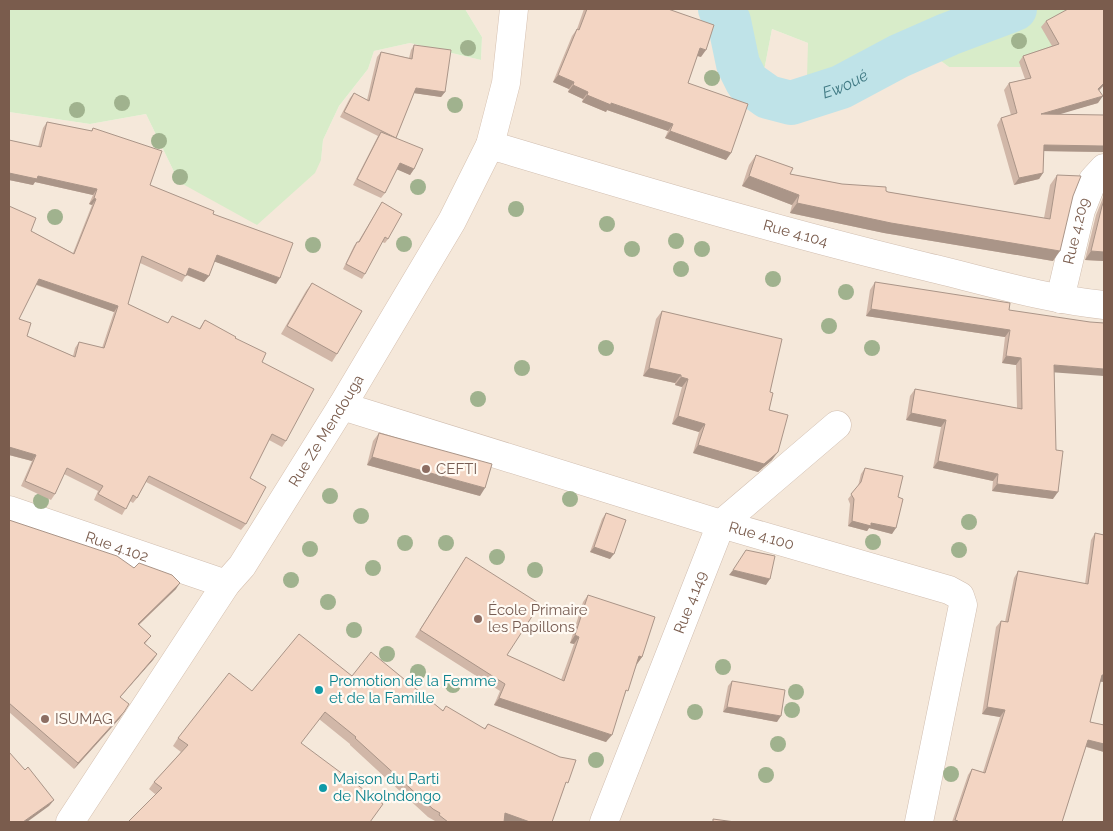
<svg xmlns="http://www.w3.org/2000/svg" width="1113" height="831" font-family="Raleway,sans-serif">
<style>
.residential{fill:#f5e8da}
.green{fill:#d8ecc9}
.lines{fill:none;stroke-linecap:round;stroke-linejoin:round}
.river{stroke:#bfe3e8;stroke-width:44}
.minor-casing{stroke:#d1beb0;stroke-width:29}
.tertiary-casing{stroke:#d1beb0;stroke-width:29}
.secondary-casing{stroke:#d6c0b0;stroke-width:29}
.minor{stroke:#fff;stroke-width:28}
.tertiary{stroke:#fff;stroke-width:28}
.secondary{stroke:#fff;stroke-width:28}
.tree{fill:#a0b28e}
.wall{fill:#d1b7a8;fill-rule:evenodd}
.shaded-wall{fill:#aa9588}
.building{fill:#f3d5c3;stroke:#aa9588;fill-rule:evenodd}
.education-dot{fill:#8d6e63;stroke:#fffaf3;stroke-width:2}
.culture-dot{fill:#0f9aa8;stroke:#fffaf3;stroke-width:2}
.labels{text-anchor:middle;stroke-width:4.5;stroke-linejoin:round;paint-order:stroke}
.street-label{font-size:15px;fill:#7a5c4d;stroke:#fffaf3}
.education-label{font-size:15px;fill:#785e54;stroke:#fffaf3;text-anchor:start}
.culture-label{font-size:15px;fill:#0d838f;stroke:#fffaf3;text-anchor:start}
.water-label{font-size:16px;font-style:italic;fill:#437c86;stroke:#fffaf3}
</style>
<rect width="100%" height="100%" fill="#fdf6ec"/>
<!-- residential -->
<polygon class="residential" points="465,9 729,9 747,74 763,76 772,29 808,43 808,76 900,42 921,46 949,67 1104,50 1104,822 9,822 9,112 90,124 146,114 179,182 321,160 323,140 339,106 368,69 374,51 410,43 481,60 482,37"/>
<!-- green -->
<g class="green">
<polygon points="9,9 465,9 482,37 481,60 410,43 374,51 368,69 339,106 323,140 321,160 315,173 257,225 179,182 146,114 90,124 9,112"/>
<polygon points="729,9 1104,9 1104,50 1025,67 949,67 921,46 900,42 807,77 808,43 772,29 763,76 747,74"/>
</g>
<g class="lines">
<!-- river -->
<path class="river" id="s1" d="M720,9L729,21L738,64L747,82L768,97L791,103L841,87L899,56L949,34L1015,9"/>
<defs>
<g id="minor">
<path id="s2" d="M1060,299L1081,210L1093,180L1104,168"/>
<path id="s3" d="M342,406L721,524L949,590L960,596L963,605L919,822"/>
<path id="s4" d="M9,510L226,584"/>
<path id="s5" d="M604,822L721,524L837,425"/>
</g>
<g id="tertiary">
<path id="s6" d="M490,145C634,188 777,231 923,266C983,280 1043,299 1104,305"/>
</g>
<g id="secondary">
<path id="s7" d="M70,822L226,584L242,566L342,406L452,221L490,145L506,83L514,9"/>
</g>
</defs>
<!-- minor casing -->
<use href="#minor" class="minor-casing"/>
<!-- tertiary casing -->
<use href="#tertiary" class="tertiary-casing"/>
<!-- secondary casing -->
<use href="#secondary" class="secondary-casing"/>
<!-- minor -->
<use href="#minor" class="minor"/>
<!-- tertiary -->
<use href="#tertiary" class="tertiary"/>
<!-- secondary -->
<use href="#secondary" class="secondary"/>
</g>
<!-- trees -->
<g class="tree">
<circle cx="1019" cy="41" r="8"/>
<circle cx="468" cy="48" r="8"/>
<circle cx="712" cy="78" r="8"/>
<circle cx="122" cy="103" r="8"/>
<circle cx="455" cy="105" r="8"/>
<circle cx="77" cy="110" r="8"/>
<circle cx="159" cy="141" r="8"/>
<circle cx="180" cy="177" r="8"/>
<circle cx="418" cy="187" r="8"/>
<circle cx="516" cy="209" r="8"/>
<circle cx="55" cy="217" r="8"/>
<circle cx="607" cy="224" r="8"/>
<circle cx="676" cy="241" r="8"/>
<circle cx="404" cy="244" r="8"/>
<circle cx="313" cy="245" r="8"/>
<circle cx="632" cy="249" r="8"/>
<circle cx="702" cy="249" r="8"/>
<circle cx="681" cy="269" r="8"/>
<circle cx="773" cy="279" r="8"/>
<circle cx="846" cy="292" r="8"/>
<circle cx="829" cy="326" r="8"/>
<circle cx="606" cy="348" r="8"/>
<circle cx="872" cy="348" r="8"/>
<circle cx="522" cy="368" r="8"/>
<circle cx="478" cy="399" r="8"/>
<circle cx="330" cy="496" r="8"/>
<circle cx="570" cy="499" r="8"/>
<circle cx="41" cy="501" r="8"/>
<circle cx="361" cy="516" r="8"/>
<circle cx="969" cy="522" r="8"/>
<circle cx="873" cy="542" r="8"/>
<circle cx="405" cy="543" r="8"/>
<circle cx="446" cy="543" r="8"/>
<circle cx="310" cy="549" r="8"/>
<circle cx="959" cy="550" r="8"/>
<circle cx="497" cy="557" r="8"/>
<circle cx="373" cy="568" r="8"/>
<circle cx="535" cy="570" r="8"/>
<circle cx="291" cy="580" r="8"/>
<circle cx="328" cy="602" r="8"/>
<circle cx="354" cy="630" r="8"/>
<circle cx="387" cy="654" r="8"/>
<circle cx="723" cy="667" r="8"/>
<circle cx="418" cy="672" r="8"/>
<circle cx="453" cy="685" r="8"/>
<circle cx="796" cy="692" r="8"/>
<circle cx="792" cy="710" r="8"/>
<circle cx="695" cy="712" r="8"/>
<circle cx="778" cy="744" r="8"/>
<circle cx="596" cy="760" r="8"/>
<circle cx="951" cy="774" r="8"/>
<circle cx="766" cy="775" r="8"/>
</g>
<!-- wall -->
<g class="wall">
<polygon points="584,9 668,9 701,57 697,56 688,83 731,153 726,160 665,138 668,131 607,110 606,112 582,102 583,99 568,92 569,89 553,82 572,36 577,29"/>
<polygon points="1104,10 1104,85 1099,91 1098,103 1058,114 1104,152 1044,151 1043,173 1039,179 1014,185 997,125 1001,118 1011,115 1004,90 1009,83 1025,79 1019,62 1023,56 1052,46 1041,27 1046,21"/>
<polygon points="414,45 445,92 441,97 414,93 396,138 414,169 410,175 397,169 385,193 381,198 353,185 378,136 340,117 350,98 354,93 367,100 377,57 381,52 409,58 411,50"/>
<path d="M47,122L91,131L93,128L150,185L213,214L276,284L214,261L209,276L204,282L186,275L182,282L140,263L128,304L168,323L172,316L199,329L205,320L235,338L262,362L286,441L282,447L269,440L250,478L246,524L241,530L146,482L137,498L133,503L130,501L122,515L94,500L98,491L64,474L55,494L51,500L21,486L32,461L9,455V206L31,231L73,253L92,205L89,204L93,195L35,182L33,185L9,180V140L38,147L43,128ZM36,285L114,312L102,348L79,342L75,348L73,356L27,336L19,319Z"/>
<polygon points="756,155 790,174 842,184 886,191 888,192 1044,218 1050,185 1057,175 1073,196 1053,261 884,233 790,213 792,205 742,186 749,165"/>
<polygon points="1104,195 1104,261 1085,260 1096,215"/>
<polygon points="382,202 388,239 385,243 382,242 365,274 362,279 343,269 354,246 357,242 358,242"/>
<polygon points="875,282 1009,310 1054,373 1053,499 992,491 993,481 933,468 941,427 906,420 910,396 915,389 1017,408 1016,365 1002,363 1005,337 866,316 870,290"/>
<polygon points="312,283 337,354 332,362 281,334 306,291"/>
<polygon points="662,311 770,392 769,410 772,460 758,472 693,453 699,432 672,424 682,387 675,385 675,383 643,376 656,319"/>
<polygon points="379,433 480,496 367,465 373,441"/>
<polygon points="865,468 898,497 892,534 869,528 867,531 848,526 850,504 848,499 858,486 861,474"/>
<polygon points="606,513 610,559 590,552 602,519"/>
<polygon points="9,520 134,568 176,589 139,625 151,636 145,644 157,654 153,660 120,697 120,718 74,769 9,712"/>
<polygon points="1095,533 1104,535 1104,682 1100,682 1090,722 1104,725 1104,752 1086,747 1062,822 952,822 968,775 972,769 983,772 1000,717 982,714 996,627 1001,621 1005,622 1014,578 1018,571 1085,584 1091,540"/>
<polygon points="466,557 507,655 561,680 574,644 570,643 583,602 588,595 642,657 637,664 606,742 494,705 500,691 415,637"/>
<polygon points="352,676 443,710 484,729 488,724 564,788 552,822 434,822 435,821 428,817 350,745 350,744 319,719 155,794 149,789 154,782 181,752 173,746 178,738 252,691"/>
<polygon points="732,681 777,722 723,712 728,686"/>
</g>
<!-- shaded-wall -->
<g class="shaded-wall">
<polygon points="700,48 706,50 701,57 695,55"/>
<polygon points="558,75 574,82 569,89 553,82"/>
<polygon points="1104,83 1104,85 1093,96 1098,89"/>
<polygon points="573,85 588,92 583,99 568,92"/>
<polygon points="416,88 445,92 441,97 413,93"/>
<polygon points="587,95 673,124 668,131 607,110 606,112 582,102"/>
<polygon points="1103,96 1098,103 1037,121 1041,114"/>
<polygon points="670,131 731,153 726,160 665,138"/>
<polygon points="1044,145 1104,146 1104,152 1039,151"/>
<polygon points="400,163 414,169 410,175 396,169"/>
<polygon points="9,173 38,176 97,189 93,195 35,182 33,185 9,180"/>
<polygon points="1043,173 1039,179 1014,185 1019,178"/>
<polygon points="749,176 799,195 792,205 742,186"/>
<polygon points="94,198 96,199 92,205 89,204"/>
<polygon points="797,203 1060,251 1053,261 884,233 790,213"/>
<polygon points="1091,251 1104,252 1104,261 1085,260"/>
<polygon points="217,255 280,278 276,284 213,261"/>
<polygon points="189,268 209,276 204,282 185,274"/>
<polygon points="39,279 118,306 114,312 35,284"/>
<polygon points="871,309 1010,330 1005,337 866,316"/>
<polygon points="1006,356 1021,358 1016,365 1002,363"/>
<polygon points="1054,365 1104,369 1104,376 1049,372"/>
<polygon points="649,368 681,375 675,383 643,376"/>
<polygon points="681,377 688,379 682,387 675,385"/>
<polygon points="911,413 946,420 941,427 906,420"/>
<polygon points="678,416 705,424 699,432 672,424"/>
<polygon points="698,445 778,452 772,460 758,472 693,453"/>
<polygon points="9,447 36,455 32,461 9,455"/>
<polygon points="372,457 485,488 480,496 367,465"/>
<polygon points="938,461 998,474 993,481 933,468"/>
<polygon points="997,484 1058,492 1053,499 992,491"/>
<polygon points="852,521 871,523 896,528 892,534 869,528 867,531 848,526"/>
<polygon points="594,547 614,554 610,559 590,552"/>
<polygon points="733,570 770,579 766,585 729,575"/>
<polygon points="180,583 176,589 133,630 138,624"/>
<polygon points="575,635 579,637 574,644 570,643"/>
<polygon points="157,654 153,660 115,703 120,697"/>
<polygon points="639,656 642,657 637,664 634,663"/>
<polygon points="1102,675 1104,675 1104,682 1097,681"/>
<polygon points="499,698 612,735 606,742 494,705"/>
<polygon points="727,707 781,716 777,722 723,712"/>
<polygon points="987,707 1005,710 1000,717 982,714"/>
<polygon points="124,712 120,718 74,769 78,763"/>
<polygon points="1088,740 1104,744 1104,752 1084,746"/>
<polygon points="54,800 49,806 27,822 23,822"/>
<polygon points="505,813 530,822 503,822"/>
</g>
<!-- building -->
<g class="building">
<polygon points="587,9 668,9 714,25 706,50 700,48 688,83 748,104 731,153 670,131 673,124 611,103 611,105 587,95 588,92 573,85 574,82 558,75 577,29 579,30"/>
<polygon points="1068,9 1103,9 1104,10 1104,83 1098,89 1103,96 1041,114 1104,115 1104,146 1044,145 1043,173 1019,178 1001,118 1017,113 1009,83 1031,78 1023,56 1059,44 1046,21"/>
<polygon points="414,45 451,50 445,92 416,88 396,138 344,112 354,93 369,101 381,52 412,59"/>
<path d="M47,122L92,131L93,128L162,151L150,185L214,211L213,214L293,243L280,278L217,255L209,276L189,268L186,276L142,256L128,304L168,323L172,316L200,329L205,320L236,337L235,338L266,353L262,362L314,389L286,441L272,434L250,478L266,487L246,524L149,476L137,498L133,495L126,509L98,494L103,486L67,468L55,494L25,481L36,455L9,447V206L36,218L31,231L74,254L96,199L94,198L97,189L38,176L37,179L9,173V140L41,147ZM39,279L118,306L104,348L79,342L75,357L27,336L31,323L19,319Z"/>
<polygon points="381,132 423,149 414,169 400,163 385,193 357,179"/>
<polygon points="756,155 793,168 790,174 842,184 886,187 886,191 888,192 1050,219 1057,175 1081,176 1073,196 1060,251 891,223 797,203 799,195 749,176"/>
<polygon points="1104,201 1104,252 1091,251 1102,206"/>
<polygon points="382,202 402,214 388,239 385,237 365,274 346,264 357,242 359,242"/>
<polygon points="875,282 1010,303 1009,310 1090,322 1104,323 1104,369 1054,365 1056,450 1063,451 1058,492 997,484 998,474 938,461 946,420 911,413 915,389 1022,409 1021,358 1006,356 1010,330 871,309"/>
<polygon points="312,283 362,311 337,354 287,326"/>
<polygon points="662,311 782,339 770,392 773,393 769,410 788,415 778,452 764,464 698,445 705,424 678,416 688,379 681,377 681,375 649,368"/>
<polygon points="379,433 492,464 485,488 372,457"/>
<polygon points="865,468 903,476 898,497 903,499 896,528 871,523 871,526 852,521 854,499 851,494 861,482"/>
<polygon points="606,513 626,520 614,554 594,547"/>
<polygon points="9,520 117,556 134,568 139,563 172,575 180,583 138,624 151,636 144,643 157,654 120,697 129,704 124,712 78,763 9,703"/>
<polygon points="1095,533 1104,535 1104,675 1102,675 1090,722 1104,725 1104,744 1088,740 1062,822 957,822 958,821 955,820 972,769 985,773 1005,710 987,707 1001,621 1008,622 1018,571 1088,584"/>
<polygon points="746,550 775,556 770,579 733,570"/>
<polygon points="466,557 540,604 507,655 564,681 579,637 575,635 588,595 655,617 642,657 639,656 628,691 626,690 612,735 499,698 505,684 420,630"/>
<polygon points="299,634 352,676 371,652 443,711 446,706 485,729 488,724 560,757 576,760 568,783 566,782 552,822 530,822 505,813 504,822 448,822 439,815 440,813 433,809 355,738 356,737 325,712 301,743 383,804 370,822 128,822 162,788 154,782 188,745 178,738 229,673 252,691"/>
<polygon points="732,681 785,690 781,716 727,707"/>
<polygon points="9,752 25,770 28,767 54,800 23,822 9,822"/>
<polygon points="713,819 735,822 713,822"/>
</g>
<!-- markers -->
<g class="education-dot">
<circle cx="426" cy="469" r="5"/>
<circle cx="478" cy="619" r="5"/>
<circle cx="45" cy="719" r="5"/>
</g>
<g class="culture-dot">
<circle cx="319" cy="690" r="5"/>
<circle cx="323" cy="788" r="5"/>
</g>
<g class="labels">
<!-- street labels -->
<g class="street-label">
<text dy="5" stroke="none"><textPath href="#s2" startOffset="70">Rue 4.209</textPath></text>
<text dy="5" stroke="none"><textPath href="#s6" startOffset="318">Rue 4.104</textPath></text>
<text dy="5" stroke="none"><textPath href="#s7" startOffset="468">Rue Ze Mendouga</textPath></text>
<text dy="5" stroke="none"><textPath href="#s3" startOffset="439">Rue 4.100</textPath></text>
<text dy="5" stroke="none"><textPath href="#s4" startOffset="114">Rue 4.102</textPath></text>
<text dy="5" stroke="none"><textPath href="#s5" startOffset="236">Rue 4.149</textPath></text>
</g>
<!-- education labels -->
<g class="education-label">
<text x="436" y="474">CEFTI</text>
<text x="488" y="615">École Primaire<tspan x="488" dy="17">les Papillons</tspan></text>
<text x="55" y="724">ISUMAG</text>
</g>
<!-- culture labels -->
<g class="culture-label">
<text x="329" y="686">Promotion de la Femme<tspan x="329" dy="17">et de la Famille</tspan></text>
<text x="333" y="784">Maison du Parti<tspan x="333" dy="17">de Nkolndongo</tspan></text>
</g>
<!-- water labels -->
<g class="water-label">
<text dy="6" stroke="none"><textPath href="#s1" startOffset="186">Ewoué</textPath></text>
</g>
</g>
<!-- border -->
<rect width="1113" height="831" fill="none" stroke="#7a5c4d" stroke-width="20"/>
</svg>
